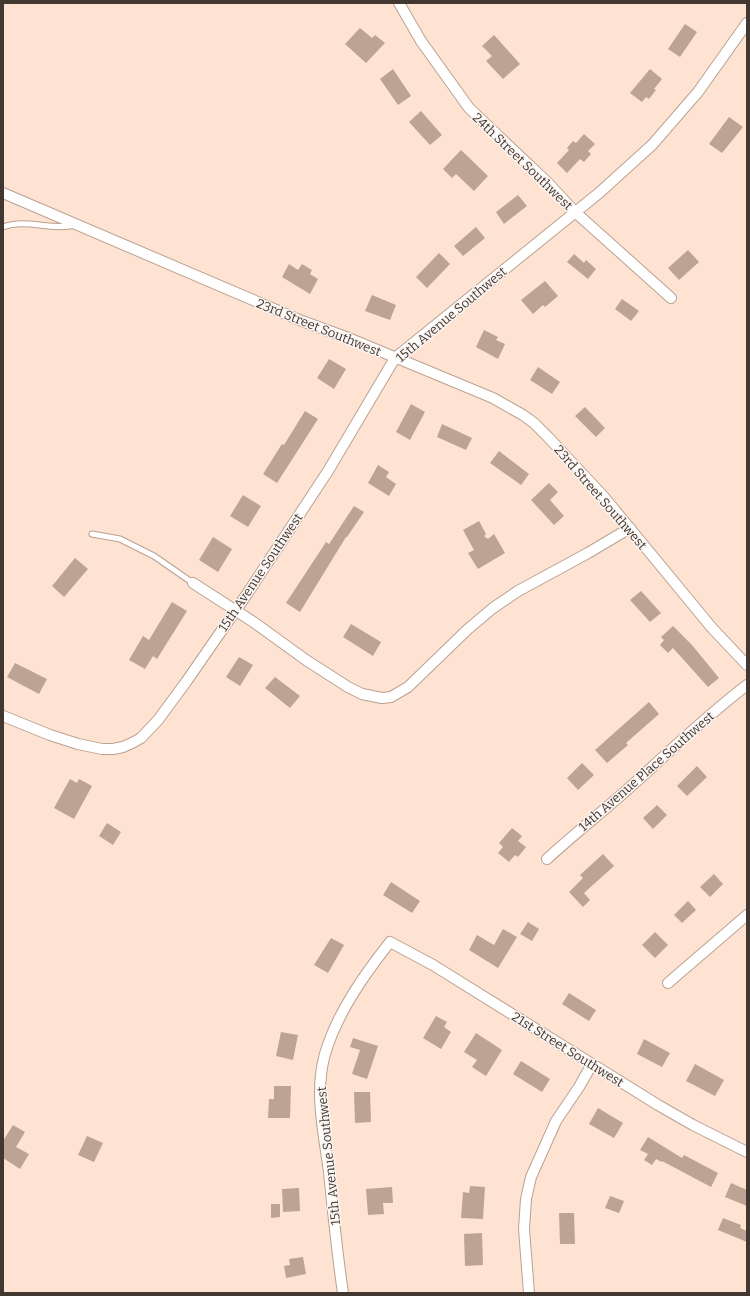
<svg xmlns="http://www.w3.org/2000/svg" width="750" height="1296" font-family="Bitter,serif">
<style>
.building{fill:#bda393}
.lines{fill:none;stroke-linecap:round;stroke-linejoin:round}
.lane-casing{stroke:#bba191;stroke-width:7}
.street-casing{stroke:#bba191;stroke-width:12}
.lane{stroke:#fff;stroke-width:5}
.street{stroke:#fff;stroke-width:10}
.labels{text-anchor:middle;stroke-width:3;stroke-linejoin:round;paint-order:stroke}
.street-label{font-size:13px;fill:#423731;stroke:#fbf5f2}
</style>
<rect width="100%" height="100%" fill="#ffe3d2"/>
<!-- building -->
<g class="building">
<polygon points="685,24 697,32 680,57 668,49"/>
<polygon points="360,28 372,38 375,35 385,43 366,63 345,44"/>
<polygon points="494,35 520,64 503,79 486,61 492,56 482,46"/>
<polygon points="393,69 411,96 398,105 380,79"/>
<polygon points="650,69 662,79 654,89 656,90 649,99 646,97 642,102 630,93"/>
<polygon points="421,111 442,135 430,145 409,122"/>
<polygon points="729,117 743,127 722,153 709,144"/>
<polygon points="584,134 595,144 588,151 591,154 584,162 580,159 567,173 557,163 569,150 567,148 573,141 576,143"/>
<polygon points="461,150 488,176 474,191 456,174 452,178 443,169"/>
<polygon points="518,195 527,206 504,224 496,212"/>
<polygon points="476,227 485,238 463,256 454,246"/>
<polygon points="688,250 699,262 679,280 668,268"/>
<polygon points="439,253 450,264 427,288 416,277"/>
<polygon points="574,254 584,263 586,260 596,269 588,279 567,262"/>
<polygon points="289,264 298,270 302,264 312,270 310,274 318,279 310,294 282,277"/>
<polygon points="545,281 558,296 545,307 543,305 533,314 521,300"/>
<polygon points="372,295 396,305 390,320 365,311"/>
<polygon points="622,299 639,311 631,321 615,309"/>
<polygon points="484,330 498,337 496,340 505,344 498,359 476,347"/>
<polygon points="329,359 346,369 334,389 317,378"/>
<polygon points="538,367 560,382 552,394 530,380"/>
<polygon points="411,404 425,412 410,440 396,432"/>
<polygon points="585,407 605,428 596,437 575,416"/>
<polygon points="305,411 318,419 277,483 263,474 282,444 284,445"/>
<polygon points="442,424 472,438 466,450 437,437"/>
<polygon points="499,451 529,474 521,485 490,463"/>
<polygon points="378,465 389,472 386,477 396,484 389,496 368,483"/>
<polygon points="549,483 558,492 550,500 564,516 554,525 531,500"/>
<polygon points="243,495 261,506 248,527 230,516"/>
<polygon points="354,506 364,512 347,537 346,537 300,612 286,603 326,542 329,544"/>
<polygon points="479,521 486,534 484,536 488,539 494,534 505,553 478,569 468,553 474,550 463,530"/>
<polygon points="213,537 232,549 218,572 199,560"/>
<polygon points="75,558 88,569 64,597 52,586"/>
<polygon points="641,591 661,613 650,622 630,600"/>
<polygon points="172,602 187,611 157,659 153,656 145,669 129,660 143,636 149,640"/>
<polygon points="351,624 381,642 373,656 343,637"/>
<polygon points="673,626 692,645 719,678 708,687 673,648 668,653 660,645 664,640 661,637"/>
<polygon points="239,657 253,665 240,686 226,677"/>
<polygon points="15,663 47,679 39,694 7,677"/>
<polygon points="275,677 300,696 290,708 265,688"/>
<polygon points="649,702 659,714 626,743 628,745 607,763 595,750"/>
<polygon points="582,763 594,775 578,790 567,778"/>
<polygon points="697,766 707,777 687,796 677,786"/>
<polygon points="70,779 77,783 79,779 92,786 74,819 54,808"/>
<polygon points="657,805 667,815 653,829 643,818"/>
<polygon points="107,823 121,832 113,845 99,836"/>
<polygon points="512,828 522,836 518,841 526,847 518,857 515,855 509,862 498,853 503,847 499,843"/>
<polygon points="603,854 614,866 584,893 590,900 583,907 569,892 583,878 580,875"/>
<polygon points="714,874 723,884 710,897 700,887"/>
<polygon points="391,882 420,901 412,913 383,895"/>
<polygon points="688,901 696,910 682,923 674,915"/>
<polygon points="528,922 539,929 532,941 520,934"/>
<polygon points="503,929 517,937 498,968 469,950 477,935 494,945"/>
<polygon points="655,932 668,945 655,958 642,945"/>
<polygon points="331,938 344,945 328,973 314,965"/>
<polygon points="569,993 596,1010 589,1021 562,1004"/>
<polygon points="436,1016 447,1022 444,1027 451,1032 441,1049 423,1038"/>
<polygon points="281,1032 298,1035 293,1060 276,1056"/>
<polygon points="476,1033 502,1050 486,1076 472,1067 477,1060 464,1052"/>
<polygon points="353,1038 378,1046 367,1079 352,1074 360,1050 350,1047"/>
<polygon points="644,1039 670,1053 662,1067 637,1054"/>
<polygon points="521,1061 550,1079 542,1092 513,1074"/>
<polygon points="695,1064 724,1080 715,1096 686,1081"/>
<polygon points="274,1086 291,1086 290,1118 268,1118 269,1099 274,1099"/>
<polygon points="354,1092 370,1092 371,1122 355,1123"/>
<polygon points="598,1108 623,1123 614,1138 589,1124"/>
<polygon points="13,1125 25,1132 16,1147 29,1154 20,1169 3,1158 3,1141"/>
<polygon points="87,1136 103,1143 94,1162 78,1155"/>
<polygon points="648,1137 682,1158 684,1155 718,1173 711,1187 662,1161 662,1162 656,1159 652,1165 644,1160 648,1154 640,1150"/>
<polygon points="731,1183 747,1190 747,1206 725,1197"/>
<polygon points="470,1186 485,1187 483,1219 461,1218 463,1192 469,1193"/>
<polygon points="392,1187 393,1203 383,1203 384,1214 368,1215 366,1189"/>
<polygon points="299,1188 300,1211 283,1212 282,1189"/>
<polygon points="610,1196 624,1201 619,1213 605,1208"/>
<polygon points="271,1204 280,1204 280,1217 271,1218"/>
<polygon points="559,1213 574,1213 575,1244 560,1244"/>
<polygon points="723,1218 741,1225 740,1228 747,1231 747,1242 718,1230"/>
<polygon points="482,1233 483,1265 465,1266 464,1234"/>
<polygon points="303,1257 306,1274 286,1278 284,1266 290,1265 289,1259"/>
</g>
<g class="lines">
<defs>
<g id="lane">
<path d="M3,227C26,218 51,231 75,225"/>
<polyline points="92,534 120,539 154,556 193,583"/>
</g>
<g id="street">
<polyline points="399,3 421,41 469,108 548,183 575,212 671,298"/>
<polyline points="3,193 302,321 351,339 493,398 523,415 534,423 548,437 604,497 712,628 747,665"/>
<polyline points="193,583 255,623 306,660 348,687 362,694 382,698 391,697 408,687 468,629 493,608 518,591 588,553 630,528"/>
<polyline points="3,716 50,735 78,744 102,749 113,749 123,747 132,743 141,738 158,720 186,682 249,591 328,471 395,358 599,193 652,145 698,92 747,23"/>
<path d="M547,859C573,835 601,813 628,789C667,754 705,717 747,685"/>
<polyline points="668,983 747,915"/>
<path d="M343,1293C337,1253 333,1212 329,1172C324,1134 314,1092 325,1054C337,1013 364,975 390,942L433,965L658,1105L693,1125L747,1152"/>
<polyline points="529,1293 524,1229 526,1199 531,1177 556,1121 579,1087 592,1064"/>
</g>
</defs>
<!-- lane casing -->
<use href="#lane" class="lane-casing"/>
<!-- street casing -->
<use href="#street" class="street-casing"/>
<!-- lane -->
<use href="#lane" class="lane"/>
<!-- street -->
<use href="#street" class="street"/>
</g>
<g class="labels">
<!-- street labels -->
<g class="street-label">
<text transform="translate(523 161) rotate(44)" y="5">24th Street Southwest</text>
<text transform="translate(451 314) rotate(-40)" y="5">15th Avenue Southwest</text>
<text transform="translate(319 327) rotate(22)" y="5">23rd Street Southwest</text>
<text transform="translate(601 497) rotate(49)" y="5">23rd Street Southwest</text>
<text transform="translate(260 572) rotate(-56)" y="5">15th Avenue Southwest</text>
<text transform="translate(646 771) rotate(-41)" y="5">14th Avenue Place Southwest</text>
<text transform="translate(568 1049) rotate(32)" y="5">21st Street Southwest</text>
<text transform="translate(328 1156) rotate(-96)" y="5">15th Avenue Southwest</text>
</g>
</g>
<!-- border -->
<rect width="750" height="1296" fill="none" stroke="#423731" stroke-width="8"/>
</svg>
